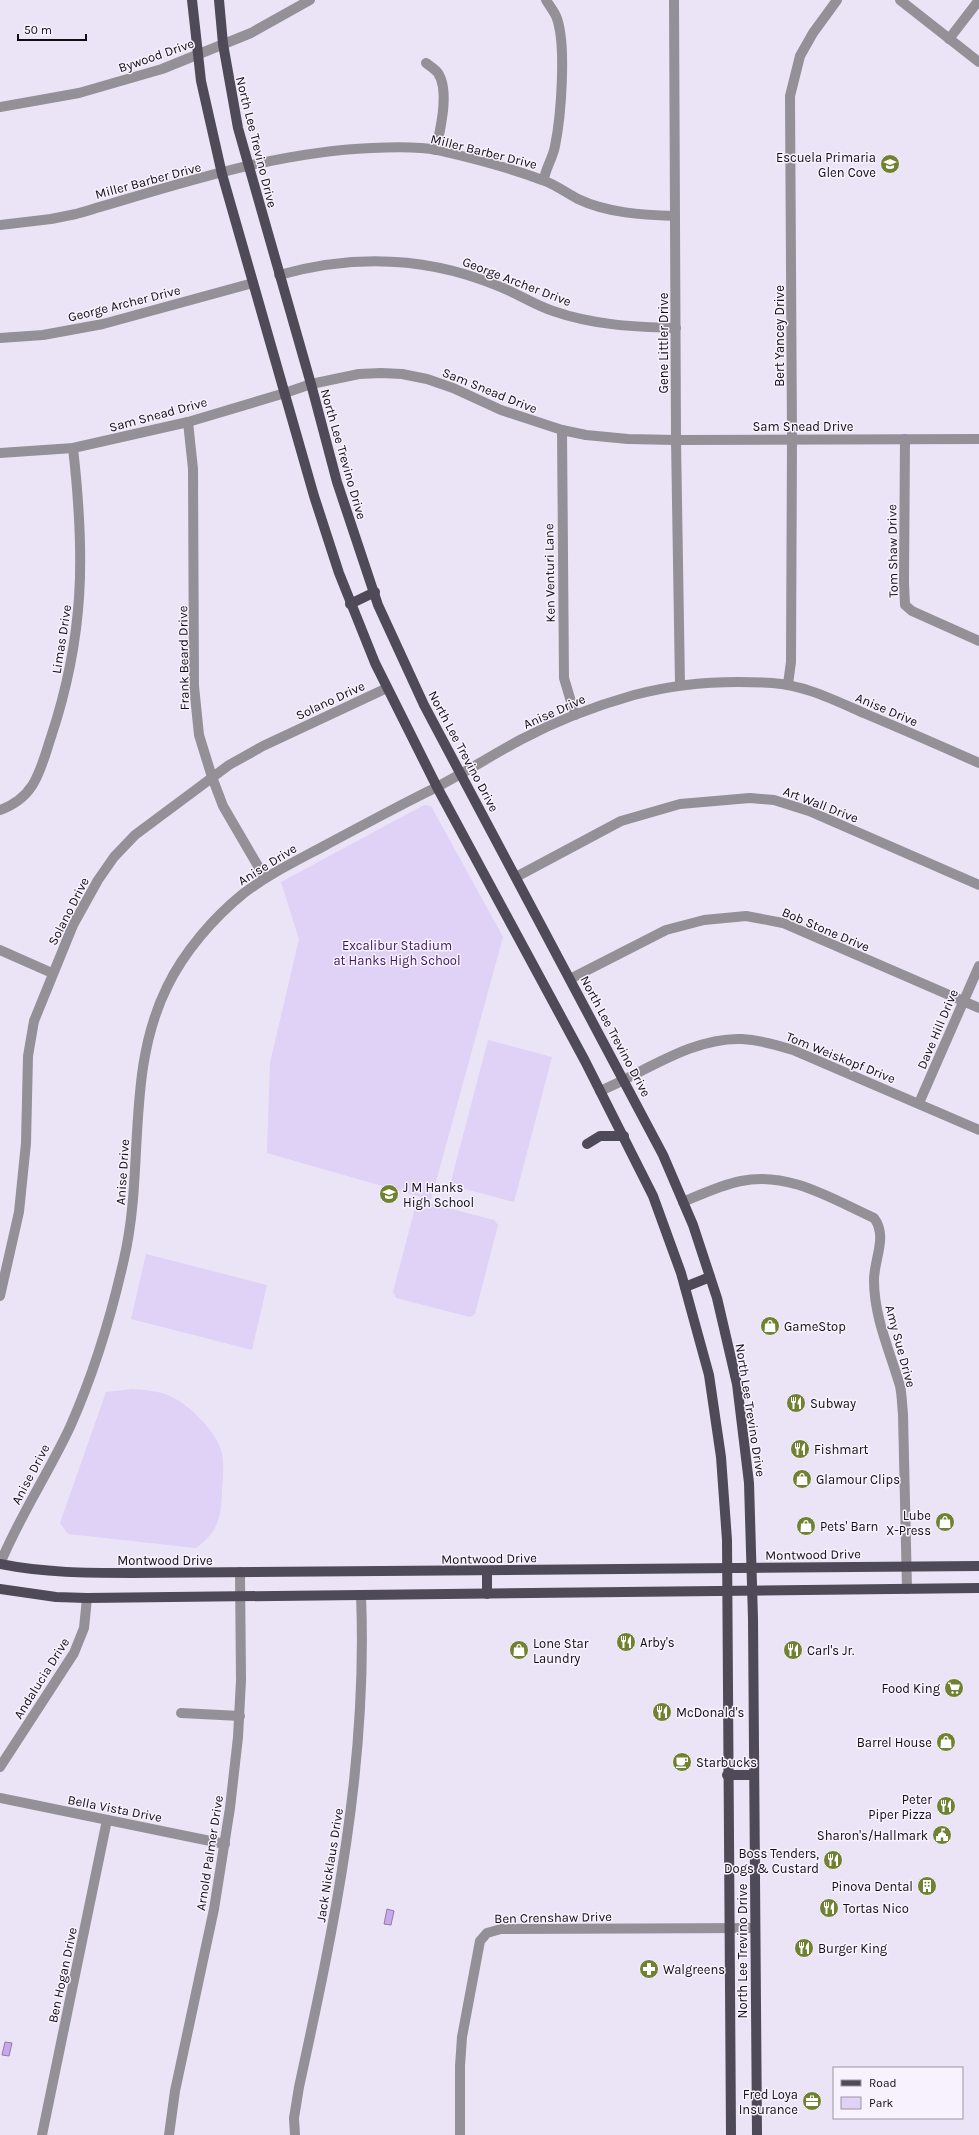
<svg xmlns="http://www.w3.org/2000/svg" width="979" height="2135" font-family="Karla,sans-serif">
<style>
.green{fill:#e0d1f6}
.water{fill:#c6a9ec;stroke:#8f7aab}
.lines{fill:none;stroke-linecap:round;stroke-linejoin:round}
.minor{stroke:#939098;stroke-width:10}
.major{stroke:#4f4a57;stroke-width:10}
.labels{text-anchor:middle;stroke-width:3;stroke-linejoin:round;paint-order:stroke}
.street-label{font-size:13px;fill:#100d14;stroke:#f7f2fe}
.poi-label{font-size:13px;fill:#100d14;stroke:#f7f2fe;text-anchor:start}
.park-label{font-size:13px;fill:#3d1461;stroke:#f7f2fe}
</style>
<rect width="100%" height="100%" fill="#ebe4f6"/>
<!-- green -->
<g class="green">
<polygon points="424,805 431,806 503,937 431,1200 267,1153 270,1063 299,939 281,882"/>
<polygon points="488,1040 552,1057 514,1202 450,1185"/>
<polygon points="421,1201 494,1220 498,1225 475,1314 470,1317 396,1298 393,1292 416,1204"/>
<polygon points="146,1254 267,1285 252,1350 131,1319"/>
<path d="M133,1389C145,1390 160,1391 172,1397C189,1405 213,1429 220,1447C225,1460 223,1476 222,1490C221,1517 219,1531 196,1548L68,1534L60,1523L106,1392Z"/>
</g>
<!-- water -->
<g class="water">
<polygon points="387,1909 394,1911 391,1925 384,1924"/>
<polygon points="5,2042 12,2043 9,2056 2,2055"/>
</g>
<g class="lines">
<!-- minor -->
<g class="minor">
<polyline points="674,0 676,440 680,685"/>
<polyline points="900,0 979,62"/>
<polyline points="949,39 979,0"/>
<path d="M426,63C430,66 435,69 438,73C450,91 440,130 436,150"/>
<polyline points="0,107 79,93 162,69 251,33 310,0"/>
<path d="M544,180C545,169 553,158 555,146C561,117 567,42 556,16C553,10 549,5 546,0"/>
<path d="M0,225L51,219L76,214C173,186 271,152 372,148C393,147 417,146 437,150C472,158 508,167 542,180C555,184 566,193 578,199C607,213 643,215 675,216"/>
<path d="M279,275C354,254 426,256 498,286C517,293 534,305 553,311C593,325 634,327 676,328"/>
<polyline points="0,338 43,335 103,324 253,283"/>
<polyline points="188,422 193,469 194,686 199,735 212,777 223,806 265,878"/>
<polyline points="562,430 564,678 575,715"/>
<polyline points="905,439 904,583 905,605 912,611 979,641"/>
<polyline points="0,453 73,448 188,422 285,393 311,384 359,374 381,373 402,374 427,379 453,388 501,410 562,430 586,435 628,439 676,440 979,439"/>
<polyline points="788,684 791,662 792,438 790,96 800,56 813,33 837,0"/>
<path d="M0,810C36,797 40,770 51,737C85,635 85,554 73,448"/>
<polyline points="516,877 621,821 680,804 750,798 774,800 809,811 979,885"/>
<polyline points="0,950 52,973"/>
<polyline points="570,979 666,930 704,920 746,916 783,923 979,1008"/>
<path d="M600,1091C645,1072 692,1037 742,1039C760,1040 777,1045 793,1050L979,1130"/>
<polyline points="919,1103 979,966"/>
<path d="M683,1202C702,1194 721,1185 741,1181C789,1171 832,1199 874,1218C888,1236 874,1259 874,1280C874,1318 890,1351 900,1386C902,1395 902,1405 903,1414L907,1589"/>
<polyline points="0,1296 19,1212 26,1143 28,1056 34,1021 73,925 98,880 114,857 135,835 229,765 263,746 387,688"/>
<path d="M0,1564C19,1517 48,1474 70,1427C94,1373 111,1317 124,1259C145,1169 125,1072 167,987C184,952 213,918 244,893C269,874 296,861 324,846C360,827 396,807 433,789C462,774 491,756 520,740C556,721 595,706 634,695C678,683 726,680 772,683C805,685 836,701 866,714C904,730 941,746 979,763"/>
<polyline points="181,1713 240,1716"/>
<polyline points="0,1767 74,1653 84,1628 87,1598"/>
<polyline points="0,1798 225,1844"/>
<polyline points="42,2135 107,1820"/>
<polyline points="169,2135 175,2091 214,1909 230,1808 238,1737 241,1680 240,1572"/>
<path d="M295,2135L294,2118L299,2087C335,1922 368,1766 361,1595"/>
<polyline points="460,2135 460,2066 462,2037 480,1941 487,1933 501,1929 755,1928"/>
</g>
<!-- major -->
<g class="major">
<polyline points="192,0 201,81 222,174 314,496 339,573 375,663 437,787 585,1061 653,1196 681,1273 709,1375 721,1457 727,1540 731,2135"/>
<polyline points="219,0 223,44 238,128 311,384 337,482 378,605 424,705 663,1155 693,1225 717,1298 737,1384 749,1483 753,1619 757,2135"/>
<polyline points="350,604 375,592"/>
<polyline points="587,1144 600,1136 624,1136"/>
<polyline points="685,1287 710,1277"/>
<path d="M0,1564C44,1573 88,1573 132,1573L979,1566"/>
<polyline points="487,1572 487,1594"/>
<polyline points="0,1589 56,1597 87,1598 979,1588"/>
<polyline points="727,1775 754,1775"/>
</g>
</g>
<!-- icons -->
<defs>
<symbol id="school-disc" viewBox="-11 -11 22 22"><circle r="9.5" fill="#708131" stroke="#f7f2fe"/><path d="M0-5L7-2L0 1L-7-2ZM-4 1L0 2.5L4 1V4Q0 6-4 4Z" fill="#fff"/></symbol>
<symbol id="shop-disc" viewBox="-11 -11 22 22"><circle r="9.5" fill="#708131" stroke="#f7f2fe"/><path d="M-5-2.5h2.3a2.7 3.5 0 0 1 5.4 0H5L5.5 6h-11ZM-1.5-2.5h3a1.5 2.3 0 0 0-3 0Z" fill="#fff"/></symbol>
<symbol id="restaurant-disc" viewBox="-11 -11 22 22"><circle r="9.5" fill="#708131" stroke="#f7f2fe"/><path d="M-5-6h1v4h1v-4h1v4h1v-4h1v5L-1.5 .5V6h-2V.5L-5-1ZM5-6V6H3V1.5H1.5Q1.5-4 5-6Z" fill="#fff"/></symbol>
<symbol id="supermarket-disc" viewBox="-11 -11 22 22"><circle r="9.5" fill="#708131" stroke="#f7f2fe"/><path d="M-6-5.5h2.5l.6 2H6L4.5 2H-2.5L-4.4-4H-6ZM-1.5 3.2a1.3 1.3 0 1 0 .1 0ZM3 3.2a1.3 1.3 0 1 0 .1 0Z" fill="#fff"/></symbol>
<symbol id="cafe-disc" viewBox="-11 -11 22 22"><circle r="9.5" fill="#708131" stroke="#f7f2fe"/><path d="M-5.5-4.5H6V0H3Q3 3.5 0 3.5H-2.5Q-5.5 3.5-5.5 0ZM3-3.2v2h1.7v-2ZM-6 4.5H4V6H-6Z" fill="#fff"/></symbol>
<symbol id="civic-disc" viewBox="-11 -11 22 22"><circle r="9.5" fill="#708131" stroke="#f7f2fe"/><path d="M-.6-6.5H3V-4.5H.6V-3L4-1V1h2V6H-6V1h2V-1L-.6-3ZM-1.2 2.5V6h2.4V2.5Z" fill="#fff"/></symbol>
<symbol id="building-disc" viewBox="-11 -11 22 22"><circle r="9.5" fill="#708131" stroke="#f7f2fe"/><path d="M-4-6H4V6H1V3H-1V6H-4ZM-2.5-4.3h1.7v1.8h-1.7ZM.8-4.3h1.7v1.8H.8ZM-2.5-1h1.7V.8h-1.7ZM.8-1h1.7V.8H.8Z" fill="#fff"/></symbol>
<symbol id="pharmacy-disc" viewBox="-11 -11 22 22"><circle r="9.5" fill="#708131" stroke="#f7f2fe"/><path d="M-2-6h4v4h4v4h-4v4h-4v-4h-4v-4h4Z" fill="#fff"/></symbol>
<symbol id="office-disc" viewBox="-11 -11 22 22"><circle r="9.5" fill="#708131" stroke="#f7f2fe"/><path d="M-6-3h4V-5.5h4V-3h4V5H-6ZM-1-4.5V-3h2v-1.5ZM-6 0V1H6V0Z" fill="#fff"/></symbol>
</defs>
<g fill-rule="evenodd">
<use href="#school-disc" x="879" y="153" width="22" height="22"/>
<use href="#school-disc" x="378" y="1183" width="22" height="22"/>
<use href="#shop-disc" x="759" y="1315" width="22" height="22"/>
<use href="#restaurant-disc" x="785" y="1392" width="22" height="22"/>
<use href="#restaurant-disc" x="789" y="1438" width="22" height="22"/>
<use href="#shop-disc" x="791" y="1468" width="22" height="22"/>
<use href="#shop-disc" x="934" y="1511" width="22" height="22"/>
<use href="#shop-disc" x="795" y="1515" width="22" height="22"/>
<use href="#restaurant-disc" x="615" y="1631" width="22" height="22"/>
<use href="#shop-disc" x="508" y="1639" width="22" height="22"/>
<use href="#restaurant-disc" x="782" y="1639" width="22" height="22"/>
<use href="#supermarket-disc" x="943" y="1677" width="22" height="22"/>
<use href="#restaurant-disc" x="651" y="1701" width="22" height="22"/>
<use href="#shop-disc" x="935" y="1731" width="22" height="22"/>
<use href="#cafe-disc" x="671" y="1751" width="22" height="22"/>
<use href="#restaurant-disc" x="935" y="1795" width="22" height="22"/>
<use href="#civic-disc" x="931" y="1824" width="22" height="22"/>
<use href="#restaurant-disc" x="822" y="1849" width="22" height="22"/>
<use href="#building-disc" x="916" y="1875" width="22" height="22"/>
<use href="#restaurant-disc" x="818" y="1897" width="22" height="22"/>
<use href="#restaurant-disc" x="793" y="1937" width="22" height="22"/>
<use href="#pharmacy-disc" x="638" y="1958" width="22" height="22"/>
<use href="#office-disc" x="801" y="2090" width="22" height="22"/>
</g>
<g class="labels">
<!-- street labels -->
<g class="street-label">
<text transform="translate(156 55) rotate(-19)" y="5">Bywood Drive</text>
<text transform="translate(257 142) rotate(76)" y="5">North Lee Trevino Drive</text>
<text transform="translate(484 151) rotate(14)" y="5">Miller Barber Drive</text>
<text transform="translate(148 180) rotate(-15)" y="5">Miller Barber Drive</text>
<text transform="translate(517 281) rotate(21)" y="5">George Archer Drive</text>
<text transform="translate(124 303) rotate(-14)" y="5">George Archer Drive</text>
<text transform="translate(779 336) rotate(-90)" y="5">Bert Yancey Drive</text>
<text transform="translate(663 343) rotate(-90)" y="5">Gene Littler Drive</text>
<text transform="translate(490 390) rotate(22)" y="5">Sam Snead Drive</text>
<text transform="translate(158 414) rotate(-15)" y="5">Sam Snead Drive</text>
<text x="803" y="431">Sam Snead Drive</text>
<text transform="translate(344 454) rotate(74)" y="5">North Lee Trevino Drive</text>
<text transform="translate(892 551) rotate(-91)" y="5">Tom Shaw Drive</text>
<text transform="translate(549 573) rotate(-91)" y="5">Ken Venturi Lane</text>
<text transform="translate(61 639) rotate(-81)" y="5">Limas Drive</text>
<text transform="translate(183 658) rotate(-91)" y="5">Frank Beard Drive</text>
<text transform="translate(330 700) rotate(-25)" y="5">Solano Drive</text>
<text transform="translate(887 709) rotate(23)" y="5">Anise Drive</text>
<text transform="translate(554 711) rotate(-24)" y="5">Anise Drive</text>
<text transform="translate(464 751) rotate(62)" y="5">North Lee Trevino Drive</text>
<text transform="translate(821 804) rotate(21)" y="5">Art Wall Drive</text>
<text transform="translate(267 864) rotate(-32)" y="5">Anise Drive</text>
<text transform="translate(68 911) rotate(-63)" y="5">Solano Drive</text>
<text transform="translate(826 929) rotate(23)" y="5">Bob Stone Drive</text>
<text transform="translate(937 1029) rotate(-67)" y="5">Dave Hill Drive</text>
<text transform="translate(616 1036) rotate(62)" y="5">North Lee Trevino Drive</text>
<text transform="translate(841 1057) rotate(22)" y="5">Tom Weiskopf Drive</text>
<text transform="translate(122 1172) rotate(-86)" y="5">Anise Drive</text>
<text transform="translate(901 1346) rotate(75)" y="5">Amy Sue Drive</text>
<text transform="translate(751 1410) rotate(81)" y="5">North Lee Trevino Drive</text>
<text transform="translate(30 1474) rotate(-62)" y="5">Anise Drive</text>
<text transform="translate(813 1554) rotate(-1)" y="5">Montwood Drive</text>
<text transform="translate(489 1558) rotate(-1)" y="5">Montwood Drive</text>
<text x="165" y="1565">Montwood Drive</text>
<text transform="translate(41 1678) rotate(-58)" y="5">Andalucia Drive</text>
<text transform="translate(115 1808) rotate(11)" y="5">Bella Vista Drive</text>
<text transform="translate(209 1853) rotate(-81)" y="5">Arnold Palmer Drive</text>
<text transform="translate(329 1865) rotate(-81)" y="5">Jack Nicklaus Drive</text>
<text transform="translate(553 1917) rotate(-1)" y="5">Ben Crenshaw Drive</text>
<text transform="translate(742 1951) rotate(-90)" y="5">North Lee Trevino Drive</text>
<text transform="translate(62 1975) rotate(-78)" y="5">Ben Hogan Drive</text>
</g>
<!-- poi labels -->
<g class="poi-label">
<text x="876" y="162" text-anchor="end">Escuela Primaria<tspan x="876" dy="15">Glen Cove</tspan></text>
<text x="403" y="1192">J M Hanks<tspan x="403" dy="15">High School</tspan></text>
<text x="784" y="1331">GameStop</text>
<text x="810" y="1408">Subway</text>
<text x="814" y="1454">Fishmart</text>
<text x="816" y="1484">Glamour Clips</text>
<text x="931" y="1520" text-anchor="end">Lube<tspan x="931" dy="15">X-Press</tspan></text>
<text x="820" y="1531">Pets' Barn</text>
<text x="640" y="1647">Arby's</text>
<text x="533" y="1648">Lone Star<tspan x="533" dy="15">Laundry</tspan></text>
<text x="807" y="1655">Carl's Jr.</text>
<text x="940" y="1693" text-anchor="end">Food King</text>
<text x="676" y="1717">McDonald's</text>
<text x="932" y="1747" text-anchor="end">Barrel House</text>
<text x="696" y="1767">Starbucks</text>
<text x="932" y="1804" text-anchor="end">Peter<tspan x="932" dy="15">Piper Pizza</tspan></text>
<text x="928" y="1840" text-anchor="end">Sharon's/Hallmark</text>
<text x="819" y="1858" text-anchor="end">Boss Tenders,<tspan x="819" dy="15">Dogs &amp; Custard</tspan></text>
<text x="913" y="1891" text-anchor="end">Pinova Dental</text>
<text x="843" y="1913">Tortas Nico</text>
<text x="818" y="1953">Burger King</text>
<text x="663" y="1974">Walgreens</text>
<text x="798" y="2099" text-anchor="end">Fred Loya<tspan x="798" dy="15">Insurance</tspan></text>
</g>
<!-- park labels -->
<g class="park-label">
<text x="397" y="950">Excalibur Stadium<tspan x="397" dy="15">at Hanks High School</tspan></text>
</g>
</g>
<!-- legend -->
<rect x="833" y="2067" width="130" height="52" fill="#f7f2fe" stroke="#9b96a0"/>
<rect x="841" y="2080" width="20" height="6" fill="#4f4a57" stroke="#9b96a0"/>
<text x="869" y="2087" font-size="12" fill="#100d14">Road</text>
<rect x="841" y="2097" width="20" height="12" fill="#e0d1f6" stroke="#9b96a0"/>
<text x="869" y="2107" font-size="12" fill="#100d14">Park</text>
<!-- scale -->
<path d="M18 34v6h68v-6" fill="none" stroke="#100d14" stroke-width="2"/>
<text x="24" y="34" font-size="12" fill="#100d14" stroke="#f7f2fe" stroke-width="3" paint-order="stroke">50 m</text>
</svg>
